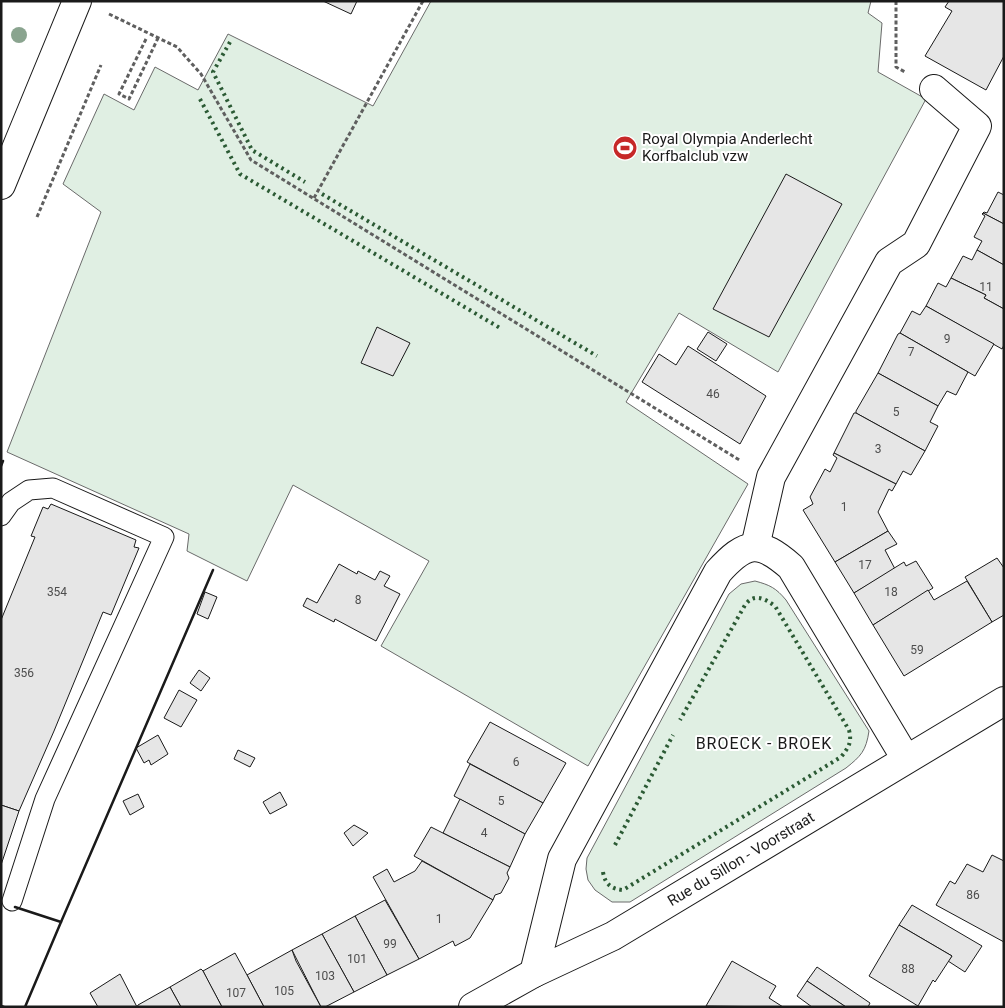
<svg xmlns="http://www.w3.org/2000/svg" width="1005" height="1008" font-family="Roboto,sans-serif">
<style>
.green{fill:#e0efe3;stroke:#6a6a6a}
.building{fill:#e6e6e6;stroke:#1a1a1a}
.lines{fill:none;stroke-linecap:round;stroke-linejoin:round}
.service-casing{stroke:#1a1a1a;stroke-width:21}
.minor-casing{stroke:#1a1a1a;stroke-width:30}
.primary-casing{stroke:#1a1a1a;stroke-width:30}
.path{stroke:#5f5f5f;stroke-width:3;stroke-dasharray:4 2.5;stroke-linecap:butt}
.service{stroke:#fff;stroke-width:19}
.minor{stroke:#fff;stroke-width:28}
.primary{stroke:#fff;stroke-width:28}
.hedge{stroke:#2b5a34;stroke-width:4;stroke-dasharray:2.5 4;stroke-linecap:butt}
.wall{stroke:#1a1a1a;stroke-width:2.5}
.tree{fill:#8aa48f}
.labels{text-anchor:middle;stroke-width:4;stroke-linejoin:round;paint-order:stroke}
.number-label{font-size:12px;fill:#4d4d4d}
.poi-label{font-size:15px;fill:#1a1a1a;stroke:#fff;text-anchor:start}
.street-label{font-size:15px;fill:#1a1a1a;stroke:#fff}
.neighbourhood-label{font-size:16px;letter-spacing:1px;fill:#1a1a1a;stroke:#fff}
</style>
<rect width="100%" height="100%" fill="#fff"/>
<!-- green -->
<g class="green">
<polygon points="431,1 871,1 868,13 882,23 878,72 926,99 778,372 679,313 626,402 748,484 588,766 381,646 429,561 293,485 247,581 187,551 189,534 7,452 101,212 63,184 104,94 134,110 155,67 198,90 228,34 373,106"/>
<path d="M755,581C770,585 776,588 786,600L869,731C866,751 861,756 846,768L630,902H612L595,890L588,880L586,869L587,858L729,594L741,584Z"/>
</g>
<!-- building -->
<g class="building">
<polygon points="323,1 357,1 351,14"/>
<polygon points="949,1 1004,1 1004,56 986,90 925,56 952,11 945,7"/>
<polygon points="786,174 842,204 769,337 713,309"/>
<polygon points="998,192 1004,195 1004,224 983,213 984,212 987,213"/>
<polygon points="983,213 1004,224 1004,265 977,250 982,241 974,237 985,216 982,214"/>
<polygon points="977,250 1004,265 1004,309 984,298 986,295 951,278 963,256 972,260"/>
<polygon points="951,278 986,295 984,298 1004,309 1004,345 1002,349 926,306 938,283 946,287"/>
<polygon points="926,306 994,344 975,376 900,333 912,311 920,315"/>
<polygon points="377,327 410,343 393,376 361,363"/>
<polygon points="708,332 727,344 716,361 697,349"/>
<polygon points="900,333 968,372 956,395 947,391 938,406 878,373 898,334"/>
<polygon points="688,346 766,396 740,444 642,382 659,354 676,365"/>
<polygon points="878,373 938,406 930,422 938,426 925,451 856,413 856,411"/>
<polygon points="854,413 856,413 925,451 911,475 903,471 896,484 834,453"/>
<polygon points="834,453 896,484 892,491 889,489 878,512 888,531 835,562 803,510 813,504 810,497 825,469 830,472 837,458 833,455"/>
<polygon points="51,504 136,540 134,547 139,548 111,615 103,612 54,731 19,811 1,805 1,620 35,537 31,536 43,507 48,509"/>
<polygon points="888,531 897,544 885,550 895,569 854,593 835,562"/>
<polygon points="997,558 1004,568 1004,615 992,622 965,577"/>
<polygon points="916,561 933,588 873,625 854,593 904,562 906,566"/>
<polygon points="339,564 357,574 358,571 375,580 380,571 390,576 384,586 400,594 376,641 335,619 334,622 303,606 307,598 317,603"/>
<polygon points="967,581 992,622 904,676 873,625 928,590 934,600"/>
<polygon points="205,592 217,597 208,619 197,614"/>
<polygon points="199,670 210,678 201,691 190,683"/>
<polygon points="179,690 197,700 181,727 164,718"/>
<polygon points="490,722 566,763 543,803 467,762"/>
<polygon points="158,735 168,754 151,765 149,760 144,763 136,748"/>
<polygon points="238,750 255,758 250,767 234,759"/>
<polygon points="470,764 543,803 525,834 454,796"/>
<polygon points="280,792 287,805 270,814 263,802"/>
<polygon points="138,794 144,807 130,815 123,801"/>
<polygon points="460,799 525,834 510,867 443,833"/>
<polygon points="1,805 19,811 1,865"/>
<polygon points="354,825 368,833 353,846 344,833"/>
<polygon points="431,827 510,867 507,873 509,878 501,893 495,895 493,900 414,856"/>
<polygon points="992,855 1004,861 1004,942 936,905 950,881 955,884 967,864 983,872"/>
<polygon points="422,861 493,900 470,938 455,946 453,941 419,959 373,877 387,869 394,882 415,871"/>
<polygon points="385,900 419,959 387,975 355,916"/>
<polygon points="912,905 982,946 965,972 948,961 952,956 899,925"/>
<polygon points="355,916 387,975 354,992 322,934"/>
<polygon points="899,925 952,956 935,982 933,980 918,1006 869,976"/>
<polygon points="322,934 354,992 325,1007 321,1007 292,950"/>
<polygon points="292,950 296,961 321,1007 264,1007 247,975"/>
<polygon points="235,953 247,975 264,1007 222,1007 207,979 203,971"/>
<polygon points="732,961 776,986 769,998 783,1007 706,1006"/>
<polygon points="817,967 870,1003 868,1007 846,1007 807,981"/>
<polygon points="201,969 203,971 222,1007 181,1007 170,987"/>
<polygon points="120,974 137,1007 98,1007 90,993"/>
<polygon points="807,981 846,1007 812,1007 797,996"/>
<polygon points="170,987 181,1007 137,1007 138,1005"/>
</g>
<g class="lines">
<defs>
<polyline id="service" points="1,516 11,502 29,490 53,488 164,537 45,799 12,901"/>
<g id="minor">
<polyline points="755,547 771,477 889,262 916,244 977,126 934,89"/>
<path d="M534,973L562,859L718,572C746,541 759,539 791,567L906,759"/>
<polyline points="473,1007 534,973 613,936 1004,701"/>
</g>
<polyline id="primary" points="1,185 77,1"/>
</defs>
<!-- service casing -->
<use href="#service" class="service-casing"/>
<!-- minor casing -->
<use href="#minor" class="minor-casing"/>
<!-- primary casing -->
<use href="#primary" class="primary-casing"/>
<!-- path -->
<g class="path">
<polyline points="896,1 896,67 905,72"/>
<polyline points="109,14 177,47 201,74 251,160 741,461"/>
<polyline points="146,39 119,94 129,99 158,38"/>
<polyline points="314,198 423,1"/>
<polyline points="37,217 101,65"/>
</g>
<!-- service -->
<use href="#service" class="service"/>
<!-- minor -->
<use href="#minor" class="minor"/>
<!-- primary -->
<use href="#primary" class="primary"/>
<!-- hedge -->
<g class="hedge">
<polyline points="230,42 213,72 252,150 305,182"/>
<polyline points="200,99 240,174 500,328"/>
<polyline points="322,194 597,356"/>
<polyline points="615,845 673,735"/>
<path d="M603,872C605,884 611,889 623,890L841,757C849,747 852,742 849,730L775,606C764,598 754,593 745,605L680,720"/>
</g>
<!-- wall -->
<g class="wall">
<polyline points="1,466 3,461"/>
<polyline points="15,907 61,922 25,1007"/>
<polyline points="61,922 213,570"/>
<polyline points="1,1006 4,1007"/>
</g>
</g>
<!-- trees -->
<circle class="tree" cx="19" cy="35" r="8"/>
<!-- icons -->
<defs>
<symbol id="stadium-disc" viewBox="-11 -11 22 22"><circle r="9.5" fill="#c62828" stroke="#fff"/><path d="M0-5a6.5 5 0 1 0 0 10a6.5 5 0 1 0 0-10ZM-3.5-1.8h7v3.6h-7Z" fill="#fff"/></symbol>
</defs>
<g fill-rule="evenodd">
<use href="#stadium-disc" x="611" y="134" width="28" height="28"/>
</g>
<g class="labels">
<!-- number labels -->
<g class="number-label">
<text x="986" y="291">11</text>
<text x="947" y="343">9</text>
<text x="911" y="356">7</text>
<text x="713" y="398">46</text>
<text x="896" y="416">5</text>
<text x="878" y="453">3</text>
<text x="844" y="511">1</text>
<text x="865" y="569">17</text>
<text x="57" y="596">354</text>
<text x="891" y="596">18</text>
<text x="358" y="604">8</text>
<text x="917" y="654">59</text>
<text x="24" y="677">356</text>
<text x="516" y="766">6</text>
<text x="501" y="805">5</text>
<text x="484" y="837">4</text>
<text x="973" y="899">86</text>
<text x="439" y="923">1</text>
<text x="390" y="948">99</text>
<text x="357" y="963">101</text>
<text x="908" y="973">88</text>
<text x="325" y="980">103</text>
<text x="284" y="995">105</text>
<text x="236" y="997">107</text>
</g>
<!-- poi labels -->
<g class="poi-label">
<text x="642" y="144">Royal Olympia Anderlecht<tspan x="642" dy="17">Korfbalclub vzw</tspan></text>
</g>
<!-- street labels -->
<g class="street-label">
<text transform="translate(741 859) rotate(-31)" y="5">Rue du Sillon - Voorstraat</text>
</g>
<!-- neighbourhood labels -->
<g class="neighbourhood-label">
<text x="764" y="749">BROECK - BROEK</text>
</g>
</g>
<!-- border -->
<rect width="1005" height="1008" fill="none" stroke="#1a1a1a" stroke-width="5"/>
</svg>
